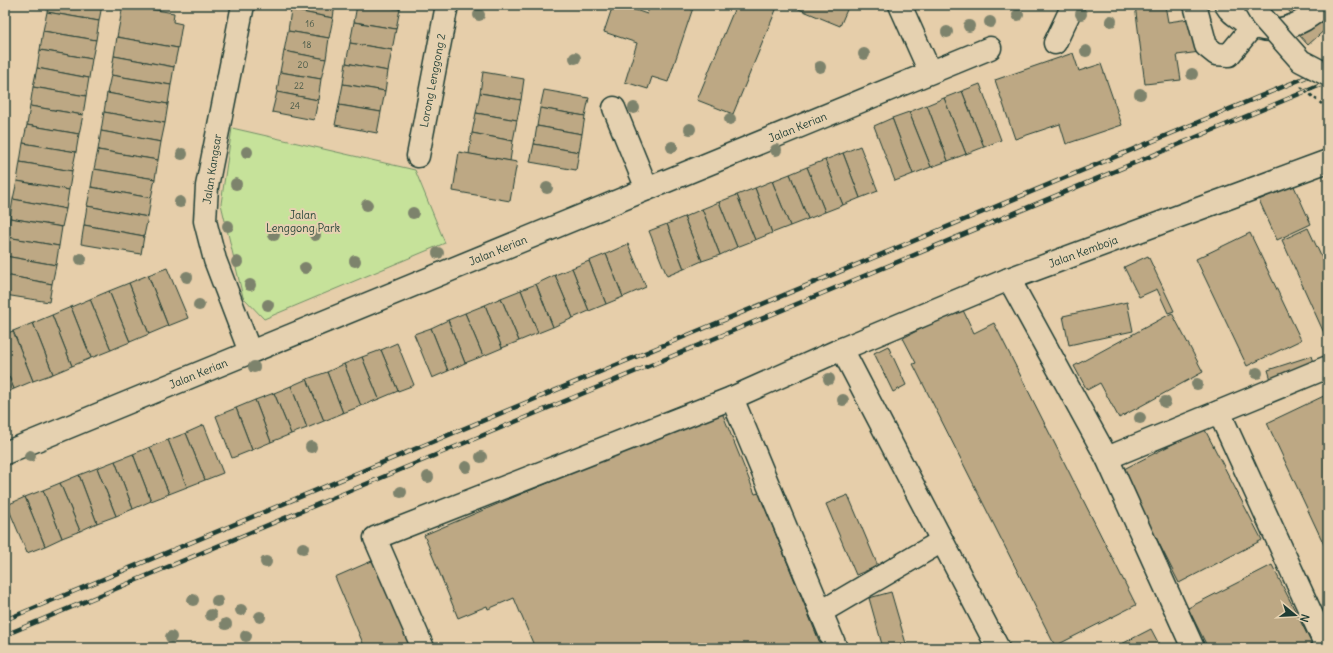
<svg xmlns="http://www.w3.org/2000/svg" width="1333" height="653" font-family="Delius,sans-serif">
<style>
.green{fill:#c6e29a;stroke:#729067}
.building{fill:#bda884;stroke:#1f3d34}
.lines{fill:none;stroke-linecap:round;stroke-linejoin:round}
.minor-casing{stroke:#1f3d34;stroke-width:25}
.minor{stroke:#e5d1b0;stroke-width:22}
.rail-casing{stroke:#1f3d34;stroke-width:4.5}
.rail{stroke:#e5d1b0;stroke-width:3;stroke-dasharray:9;stroke-linecap:butt}
.minor-bridge-casing{stroke:#1f3d34;stroke-width:25;stroke-linecap:butt}
.path-bridge{stroke:#1f3d34;stroke-width:2.5;stroke-dasharray:3 3;stroke-linecap:butt}
.minor-bridge{stroke:#e5d1b0;stroke-width:22}
.tree{fill:#7d836c}
.labels{text-anchor:middle;stroke-width:4;stroke-linejoin:round;paint-order:stroke}
.number-label{font-size:9px;fill:#465848}
.street-label{font-size:11px;fill:#1f3d34;stroke:#e5d1b0}
.park-label{font-size:11px;fill:#274539;stroke:#e5d1b0}
</style>
<rect width="100%" height="100%" fill="#e6ceaa"/>
<filter id="ink" filterUnits="userSpaceOnUse"><feTurbulence type="fractalNoise" baseFrequency=".025" numOctaves="2"/><feDisplacementMap in="SourceGraphic" scale="8" xChannelSelector="R" yChannelSelector="G"/><feConvolveMatrix kernelMatrix="1 2 1 2 8 2 1 2 1" color-interpolation-filters="sRGB"/></filter>
<g filter="url(#ink)">
<!-- green -->
<polygon class="green" points="232,128 415,170 445,243 264,319 243,297 221,204"/>
<!-- building -->
<g class="building">
<polygon points="48,5 102,5 99,21 47,12"/>
<polygon points="123,5 151,5 150,9 174,13 173,22 182,24 178,48 117,37"/>
<polygon points="292,5 335,5 333,18 291,10"/>
<polygon points="357,5 378,5 400,9 396,29 354,22"/>
<polygon points="378,5 400,5 400,9"/>
<polygon points="613,5 621,5 647,14 650,5 694,5 668,82 652,77 648,89 625,82 637,43 604,32"/>
<polygon points="736,5 778,5 733,114 697,100"/>
<polygon points="789,5 849,5 840,26"/>
<polygon points="1135,5 1165,5 1168,22 1196,18 1200,52 1177,55 1181,80 1145,84"/>
<polygon points="1293,5 1328,5 1328,27 1308,45 1289,24 1295,18 1288,10"/>
<polygon points="291,10 333,18 329,38 288,31"/>
<polygon points="47,12 99,21 96,40 43,31"/>
<polygon points="354,22 396,29 392,50 350,43"/>
<polygon points="43,31 96,40 92,59 40,50"/>
<polygon points="288,31 329,38 326,59 284,51"/>
<polygon points="117,37 178,48 174,67 114,56"/>
<polygon points="350,43 392,50 388,71 346,63"/>
<polygon points="40,50 92,59 89,78 37,68"/>
<polygon points="284,51 326,59 321,79 280,72"/>
<polygon points="1073,53 1079,71 1101,64 1122,125 1066,144 1060,124 1015,139 995,80"/>
<polygon points="114,56 174,67 171,85 111,75"/>
<polygon points="346,63 388,71 385,91 343,84"/>
<polygon points="37,68 89,78 86,96 33,87"/>
<polygon points="280,72 321,79 318,100 277,92"/>
<polygon points="483,72 524,79 521,100 480,93"/>
<polygon points="111,75 171,85 168,104 107,93"/>
<polygon points="343,84 385,91 381,112 339,105"/>
<polygon points="980,84 1001,140 984,147 962,91"/>
<polygon points="33,87 86,96 83,115 30,106"/>
<polygon points="544,90 589,98 585,116 540,108"/>
<polygon points="962,91 984,147 966,154 944,98"/>
<polygon points="277,92 318,100 314,120 272,112"/>
<polygon points="107,93 168,104 165,123 104,112"/>
<polygon points="480,93 521,100 517,120 476,113"/>
<polygon points="944,98 966,154 948,161 927,105"/>
<polygon points="339,105 381,112 377,133 335,125"/>
<polygon points="927,105 948,161 931,167 909,112"/>
<polygon points="30,106 83,115 79,134 27,125"/>
<polygon points="540,108 585,116 582,134 537,126"/>
<polygon points="104,112 165,123 161,142 101,131"/>
<polygon points="909,112 931,167 913,174 892,118"/>
<polygon points="476,113 517,120 513,141 472,133"/>
<polygon points="892,118 913,174 895,181 874,126"/>
<polygon points="27,125 79,134 76,152 23,143"/>
<polygon points="537,126 582,134 579,152 534,144"/>
<polygon points="101,131 161,142 158,160 98,150"/>
<polygon points="472,133 513,141 510,161 469,154"/>
<polygon points="23,143 76,152 72,171 20,162"/>
<polygon points="534,144 579,152 576,170 530,162"/>
<polygon points="860,146 878,191 860,198 843,153"/>
<polygon points="98,150 158,160 155,179 94,169"/>
<polygon points="459,152 517,162 510,201 453,191"/>
<polygon points="843,153 860,198 843,205 825,160"/>
<polygon points="825,160 843,205 825,212 807,167"/>
<polygon points="20,162 72,171 69,190 17,181"/>
<polygon points="807,167 825,212 808,219 790,174"/>
<polygon points="94,169 155,179 151,198 91,187"/>
<polygon points="790,174 808,219 790,226 772,181"/>
<polygon points="17,181 69,190 66,209 13,199"/>
<polygon points="772,181 790,226 772,233 755,188"/>
<polygon points="1293,184 1311,224 1277,240 1259,200"/>
<polygon points="91,187 151,198 148,217 87,206"/>
<polygon points="755,188 772,233 755,240 737,195"/>
<polygon points="737,195 755,240 737,247 719,202"/>
<polygon points="13,199 66,209 62,227 10,218"/>
<polygon points="719,202 737,247 720,255 702,209"/>
<polygon points="87,206 148,217 144,236 84,225"/>
<polygon points="702,209 720,255 702,261 684,217"/>
<polygon points="684,217 702,261 684,269 667,224"/>
<polygon points="10,218 62,227 59,246 7,237"/>
<polygon points="667,224 684,269 667,276 649,231"/>
<polygon points="84,225 144,236 141,254 81,244"/>
<polygon points="1308,228 1328,271 1328,332 1324,333 1282,240"/>
<polygon points="1250,233 1301,340 1247,366 1196,259"/>
<polygon points="7,237 59,246 56,265 5,256"/>
<polygon points="628,244 646,287 623,297 606,254"/>
<polygon points="606,254 623,297 606,304 589,261"/>
<polygon points="5,256 56,265 52,284 5,275"/>
<polygon points="1148,256 1174,311 1168,313 1157,289 1139,297 1124,267"/>
<polygon points="589,261 606,304 589,311 572,268"/>
<polygon points="167,268 188,318 168,326 148,275"/>
<polygon points="572,268 589,311 573,318 555,275"/>
<polygon points="5,275 52,284 49,302 5,295"/>
<polygon points="148,275 168,326 149,334 129,283"/>
<polygon points="555,275 573,318 553,327 536,284"/>
<polygon points="129,283 149,334 130,342 109,291"/>
<polygon points="536,284 553,327 538,333 521,290"/>
<polygon points="521,290 538,333 519,341 501,298"/>
<polygon points="109,291 130,342 111,350 90,299"/>
<polygon points="501,298 519,341 502,348 485,305"/>
<polygon points="90,299 111,350 91,358 71,307"/>
<polygon points="1127,302 1133,331 1069,345 1063,316"/>
<polygon points="485,305 502,348 483,356 465,313"/>
<polygon points="71,307 91,358 72,366 52,315"/>
<polygon points="962,308 974,333 994,323 1136,605 1055,646 913,364 916,363 903,338"/>
<polygon points="465,313 483,356 465,363 448,320"/>
<polygon points="1172,313 1203,372 1119,418 1100,383 1087,390 1074,366"/>
<polygon points="52,315 72,366 53,374 33,323"/>
<polygon points="448,320 465,363 448,371 431,328"/>
<polygon points="33,323 53,374 33,381 13,331"/>
<polygon points="431,328 448,371 432,378 414,334"/>
<polygon points="13,331 33,381 14,389 5,367 5,334"/>
<polygon points="397,343 414,385 398,391 381,350"/>
<polygon points="888,346 906,385 893,392 874,353"/>
<polygon points="381,350 398,391 379,399 362,357"/>
<polygon points="1311,356 1316,371 1273,386 1268,370"/>
<polygon points="362,357 379,399 361,406 344,364"/>
<polygon points="344,364 361,406 343,413 327,372"/>
<polygon points="5,367 14,389 5,393"/>
<polygon points="327,372 343,413 324,421 307,379"/>
<polygon points="307,379 324,421 307,428 291,386"/>
<polygon points="291,386 307,428 291,434 274,393"/>
<polygon points="274,393 291,434 271,442 255,400"/>
<polygon points="1328,394 1328,553 1267,423"/>
<polygon points="255,400 271,442 252,450 236,408"/>
<polygon points="236,408 252,450 232,458 216,416"/>
<polygon points="721,410 755,494 759,493 822,648 535,648 514,598 488,609 487,606 458,618 424,535"/>
<polygon points="204,425 223,473 205,480 186,433"/>
<polygon points="1204,428 1262,540 1179,583 1122,470"/>
<polygon points="186,433 205,480 187,487 168,440"/>
<polygon points="168,440 187,487 169,494 150,447"/>
<polygon points="150,447 169,494 151,501 133,454"/>
<polygon points="133,454 151,501 133,509 115,461"/>
<polygon points="115,461 133,509 116,516 97,468"/>
<polygon points="97,468 116,516 97,523 79,475"/>
<polygon points="79,475 97,523 80,531 60,483"/>
<polygon points="60,483 80,531 62,538 43,490"/>
<polygon points="43,490 62,538 45,546 25,497"/>
<polygon points="848,495 878,566 856,575 826,504"/>
<polygon points="25,497 45,546 27,553 7,505"/>
<polygon points="381,557 419,648 365,648 335,577"/>
<polygon points="1272,565 1314,648 1208,648 1188,608"/>
<polygon points="891,592 907,647 903,648 883,648 869,598"/>
<polygon points="1151,629 1161,648 1114,648"/>
</g>
<g class="lines">
<defs>
<g id="minor">
<polyline points="243,5 207,186 205,221 215,260 250,352"/>
<polyline points="900,5 930,72"/>
<polyline points="1195,5 1206,46 1216,54 1229,55 1252,27"/>
<path d="M1226,5C1230,12 1235,15 1242,20C1271,40 1301,26 1324,5"/>
<polyline points="1055,43 1073,5"/>
<polyline points="614,108 647,189"/>
<path id="s1" d="M418,156L447,5"/>
<polyline points="1009,279 1107,458 1193,648"/>
<polyline points="842,349 998,648"/>
<polyline points="732,398 836,648"/>
<polyline points="1219,412 1327,648"/>
<path id="s2" d="M5,453L990,48"/>
<polyline points="1107,458 1328,367"/>
<polyline points="821,612 942,541"/>
<path id="s3" d="M423,648L375,538L732,398L842,349L1009,279L1328,161"/>
</g>
</defs>
<!-- minor casing -->
<use href="#minor" class="minor-casing"/>
<!-- minor -->
<use href="#minor" class="minor"/>
<defs>
<g id="rail">
<polyline points="5,620 1328,68"/>
<polyline points="5,635 1328,82"/>
</g>
</defs>
<!-- rail casing -->
<use href="#rail" class="rail-casing"/>
<!-- rail -->
<use href="#rail" class="rail"/>
<defs>
<polyline id="minor-bridge" points="1255,5 1262,17 1301,61 1328,75"/>
</defs>
<!-- minor-bridge casing -->
<use href="#minor-bridge" class="minor-bridge-casing"/>
<!-- path-bridge -->
<polyline class="path-bridge" points="1301,87 1328,109"/>
<!-- minor-bridge -->
<use href="#minor-bridge" class="minor-bridge"/>
</g>
<!-- trees -->
<g class="tree">
<circle cx="1081" cy="14" r="6"/>
<circle cx="479" cy="15" r="6"/>
<circle cx="1018" cy="15" r="6"/>
<circle cx="1111" cy="21" r="6"/>
<circle cx="990" cy="22" r="6"/>
<circle cx="969" cy="26" r="6"/>
<circle cx="947" cy="32" r="6"/>
<circle cx="1086" cy="51" r="6"/>
<circle cx="864" cy="54" r="6"/>
<circle cx="575" cy="58" r="6"/>
<circle cx="820" cy="67" r="6"/>
<circle cx="1192" cy="74" r="6"/>
<circle cx="1140" cy="94" r="6"/>
<circle cx="634" cy="108" r="6"/>
<circle cx="730" cy="119" r="6"/>
<circle cx="690" cy="129" r="6"/>
<circle cx="672" cy="147" r="6"/>
<circle cx="776" cy="150" r="6"/>
<circle cx="247" cy="152" r="6"/>
<circle cx="182" cy="154" r="6"/>
<circle cx="236" cy="184" r="6"/>
<circle cx="547" cy="188" r="6"/>
<circle cx="180" cy="202" r="6"/>
<circle cx="367" cy="205" r="6"/>
<circle cx="413" cy="213" r="6"/>
<circle cx="228" cy="226" r="6"/>
<circle cx="274" cy="235" r="6"/>
<circle cx="315" cy="235" r="6"/>
<circle cx="438" cy="253" r="6"/>
<circle cx="81" cy="259" r="6"/>
<circle cx="355" cy="261" r="6"/>
<circle cx="237" cy="262" r="6"/>
<circle cx="305" cy="268" r="6"/>
<circle cx="187" cy="277" r="6"/>
<circle cx="250" cy="285" r="6"/>
<circle cx="199" cy="305" r="6"/>
<circle cx="268" cy="305" r="6"/>
<circle cx="254" cy="367" r="6"/>
<circle cx="1257" cy="373" r="6"/>
<circle cx="829" cy="379" r="6"/>
<circle cx="1197" cy="384" r="6"/>
<circle cx="843" cy="400" r="6"/>
<circle cx="1165" cy="402" r="6"/>
<circle cx="1140" cy="418" r="6"/>
<circle cx="311" cy="447" r="6"/>
<circle cx="30" cy="456" r="6"/>
<circle cx="481" cy="457" r="6"/>
<circle cx="466" cy="467" r="6"/>
<circle cx="428" cy="477" r="6"/>
<circle cx="401" cy="492" r="6"/>
<circle cx="303" cy="548" r="6"/>
<circle cx="266" cy="562" r="6"/>
<circle cx="193" cy="600" r="6"/>
<circle cx="217" cy="601" r="6"/>
<circle cx="241" cy="610" r="6"/>
<circle cx="211" cy="615" r="6"/>
<circle cx="260" cy="617" r="6"/>
<circle cx="226" cy="624" r="6"/>
<circle cx="246" cy="636" r="6"/>
<circle cx="171" cy="637" r="6"/>
</g>
</g>
<g class="labels">
<!-- number labels -->
<g class="number-label">
<text x="310" y="27">16</text>
<text x="307" y="48">18</text>
<text x="303" y="68">20</text>
<text x="299" y="89">22</text>
<text x="295" y="109">24</text>
</g>
<!-- street labels -->
<g class="street-label">
<text dy="4" stroke="none"><textPath href="#s1" startOffset="77">Lorong Lenggong 2</textPath></text>
<text dy="4" stroke="none"><textPath href="#s2" startOffset="857">Jalan Kerian</textPath></text>
<text transform="translate(212 169) rotate(-81)" y="4">Jalan Kangsar</text>
<text dy="4" stroke="none"><textPath href="#s2" startOffset="533">Jalan Kerian</textPath></text>
<text dy="4" stroke="none"><textPath href="#s3" startOffset="884">Jalan Kemboja</textPath></text>
<text dy="4" stroke="none"><textPath href="#s2" startOffset="209">Jalan Kerian</textPath></text>
</g>
<!-- park labels -->
<g class="park-label">
<text x="303" y="219">Jalan<tspan x="303" dy="13">Lenggong Park</tspan></text>
</g>
</g>
<!-- margin -->
<rect width="1333" height="653" fill="none" stroke="#e5d1b0" stroke-width="20"/>
<rect x="10" y="10" width="1313" height="633" fill="none" stroke="#1f3d34" stroke-width="1.5" filter="url(#ink)"/>
<!-- north arrow -->
<g transform="translate(1295 615) rotate(108)" stroke="#e5d1b0" stroke-width="3" paint-order="stroke">
<path d="M0-3L7 15L0 10L-7 15Z" fill="#1f3d34"/>
<text y="-6" font-size="11" font-weight="bold" text-anchor="middle" fill="#1f3d34">N</text>
</g>
</svg>
